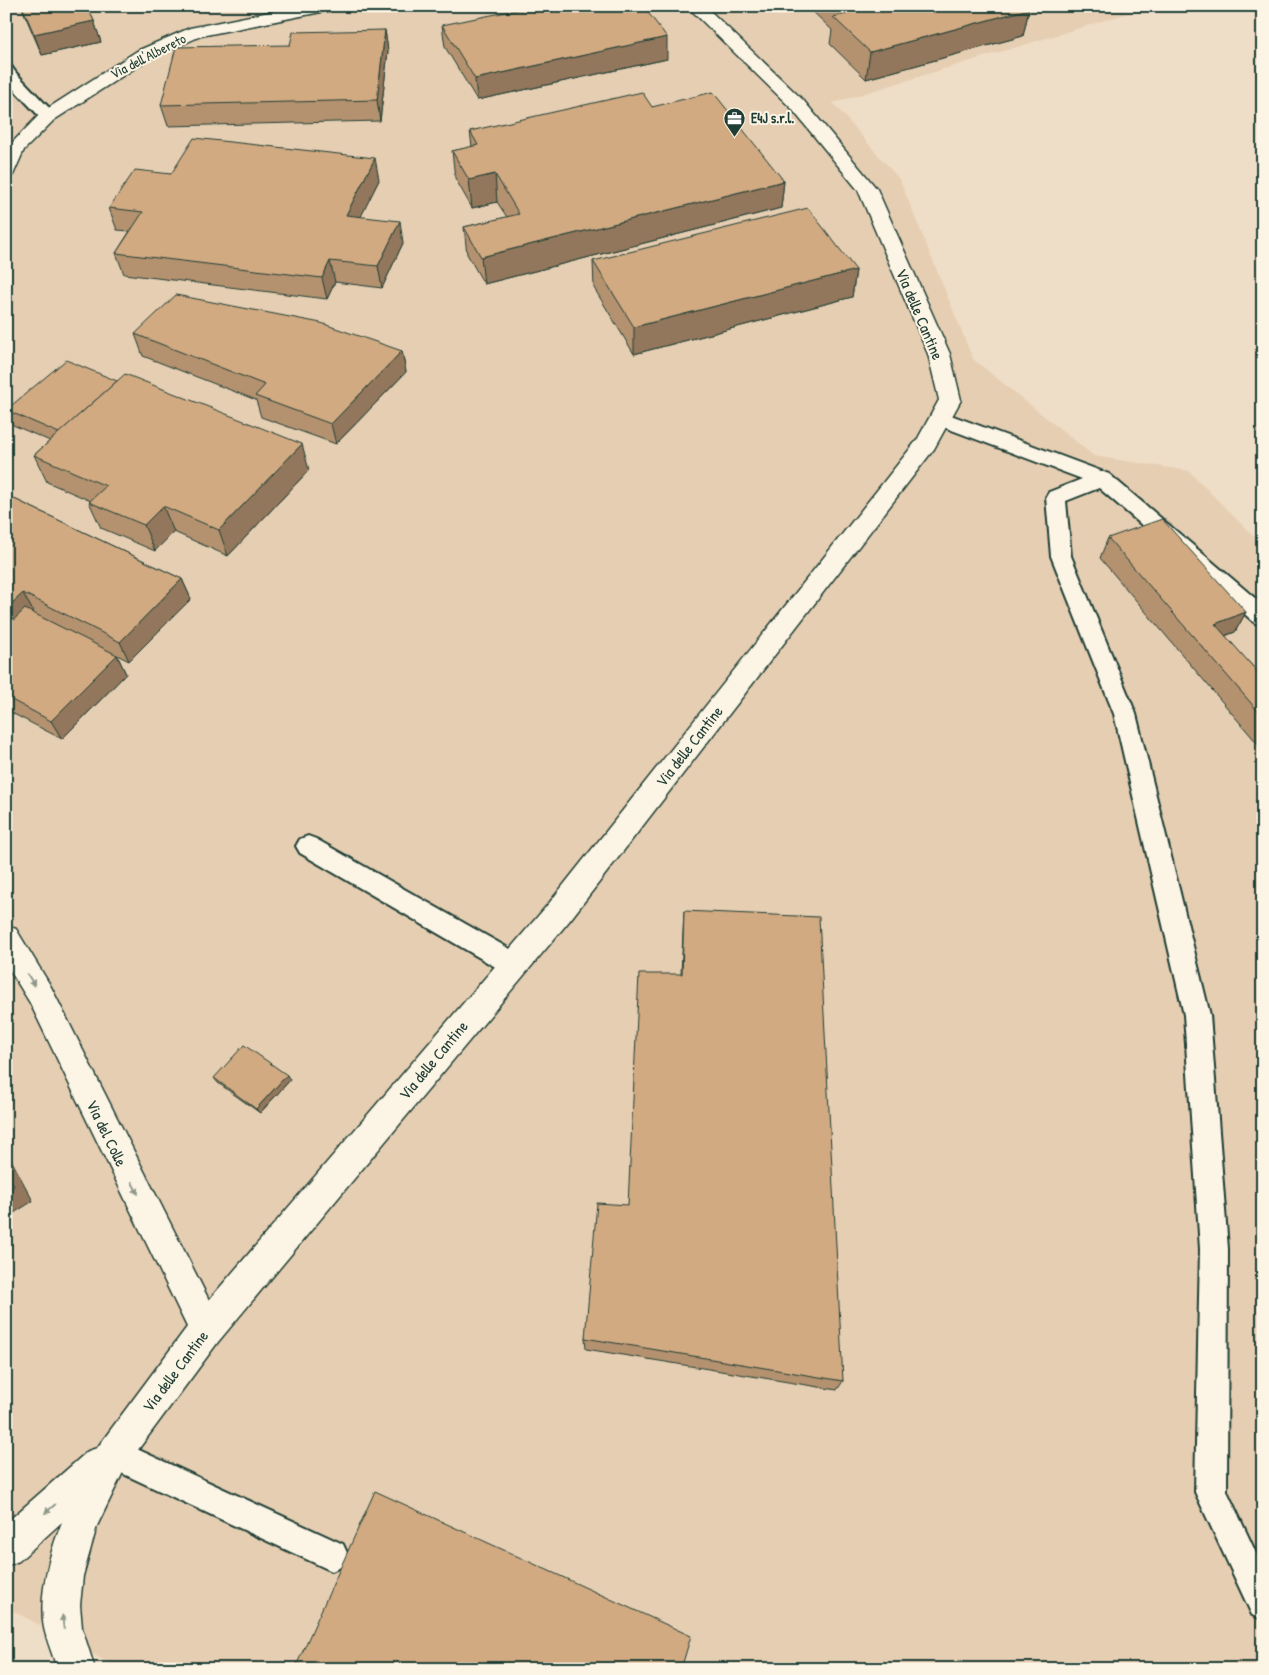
<svg xmlns="http://www.w3.org/2000/svg" width="1269" height="1675" font-family="'Patrick Hand',sans-serif">
<style>
.built{fill:#e6ceb2}
.lines{fill:none;stroke-linecap:round;stroke-linejoin:round}
.lane-casing{stroke:#1f3d34;stroke-width:4}
.street-casing{stroke:#1f3d34;stroke-width:3}
.lane{fill:#fcf5e5;fill-rule:evenodd}
.street{fill:#fcf5e5;fill-rule:evenodd}
.wall{fill:#b49270;stroke:#1f3d34}
.shaded-wall{fill:#92775b;stroke:#1f3d34}
.building{fill:#d1aa82;stroke:#1f3d34}
.oneway{fill:#8e998c}
.labels{text-anchor:middle;stroke-width:4;stroke-linejoin:round;paint-order:stroke}
.far-street-label{font-size:14px;fill:#1f3d34;stroke:#fcf5e5}
.far-poi-label{font-size:14px;font-weight:bold;fill:#1f3d34;stroke:#fcf5e5;text-anchor:start}
.street-label{font-size:16px;fill:#1f3d34;stroke:#fcf5e5}
</style>
<rect width="100%" height="100%" fill="#efdec7"/>
<filter id="ink" filterUnits="userSpaceOnUse"><feTurbulence type="fractalNoise" baseFrequency=".02" numOctaves="2"/><feDisplacementMap in="SourceGraphic" scale="10" xChannelSelector="R" yChannelSelector="G"/><feConvolveMatrix kernelMatrix="1 2 1 2 8 2 1 2 1" color-interpolation-filters="sRGB"/></filter>
<g filter="url(#ink)">
<!-- built -->
<polygon class="built" points="6,6 1125,6 1132,12 833,103 900,180 973,359 1094,456 1189,471 1263,546 1263,1669 120,1669 6,1607"/>
<g class="lines">
<defs>
<g id="lane">
<polygon points="6,64 11,66 16,73 54,113 56,116 54,119 42,119 6,81"/>
<polygon points="940,411 1109,474 1263,605 1263,625 1255,623 1099,488 1066,501 1071,556 1136,714 1210,1015 1228,1249 1227,1491 1263,1568 1263,1620 1252,1615 1195,1492 1200,1249 1184,1015 1114,714 1051,556 1046,497 1049,492 1082,479 933,423 930,418 933,413"/>
<polygon points="308,836 316,839 522,956 526,964 522,972 513,975 504,972 300,853 296,846 300,839"/>
<polygon points="113,1438 343,1544 348,1555 343,1566 332,1571 321,1566 102,1464 98,1453 102,1442"/>
</g>
<g id="street">
<polygon points="299,6 334,6 332,10 326,11 201,36 149,59 54,120 24,150 13,175 6,177 7,148 42,112 137,51 190,28"/>
<path d="M687,6H705L803,100L877,189L950,354L961,400L934,449L570,920L218,1342L126,1466L97,1526L83,1576L80,1605L82,1628L95,1669H57C53,1655 47,1642 44,1628C38,1597 50,1551 62,1522L19,1561L6,1566V1523L88,1451L97,1448L187,1327L30,1003L6,964V925L16,929L50,985L209,1300L550,902L917,440L939,400L928,354L858,190L791,108Z"/>
</g>
</defs>
<!-- lane casing -->
<use href="#lane" class="lane-casing"/>
<!-- street casing -->
<use href="#street" class="street-casing"/>
<!-- lane -->
<use href="#lane" class="lane"/>
<!-- street -->
<use href="#street" class="street"/>
</g>
<!-- wall -->
<g class="wall">
<polygon points="21,6 87,6 94,21 101,42 42,55"/>
<polygon points="807,6 1026,6 1029,9 1023,36 866,79 830,44 832,30"/>
<polygon points="442,25 667,59 477,100 445,47"/>
<polygon points="385,30 388,51 380,121 168,126 161,105 290,45"/>
<polygon points="652,107 784,181 781,208 484,284 467,254 464,227 507,217 497,202 472,208 455,178 452,151 472,147 470,131"/>
<polygon points="171,174 379,180 360,217 403,243 382,288 335,282 327,299 124,274 116,253 130,231 117,230 109,208"/>
<polygon points="593,261 856,270 852,297 634,354 594,288"/>
<polygon points="135,334 402,351 406,372 336,444 261,417 256,400 143,356"/>
<polygon points="6,410 309,470 228,556 174,532 155,551 101,528 89,502 91,501 47,482 34,455 50,441 13,425"/>
<polygon points="6,495 182,579 191,599 129,661 117,655 126,674 62,739 6,710"/>
<polygon points="1108,538 1246,612 1235,632 1225,636 1263,678 1263,750 1100,558"/>
<polygon points="684,911 843,1381 837,1390 586,1349 585,1338 628,1205 681,974"/>
<polygon points="214,1078 290,1080 260,1113 218,1083"/>
</g>
<!-- shaded-wall -->
<g class="shaded-wall">
<polygon points="1029,9 1023,36 866,79 870,52"/>
<polygon points="94,21 101,42 42,55 34,34"/>
<polygon points="385,30 388,51 380,121 377,100"/>
<polygon points="667,37 667,59 477,100 475,79"/>
<polygon points="375,158 379,180 351,237 346,215"/>
<polygon points="495,174 497,202 472,208 469,180"/>
<polygon points="784,181 781,208 484,284 481,257"/>
<polygon points="400,221 403,243 382,288 378,266"/>
<polygon points="330,261 335,282 327,299 322,278"/>
<polygon points="856,270 852,297 634,354 634,327"/>
<polygon points="402,351 406,372 336,444 331,424"/>
<polygon points="302,444 309,470 228,556 219,530"/>
<polygon points="163,506 174,532 155,551 144,525"/>
<polygon points="182,579 191,599 129,661 120,642"/>
<polygon points="23,593 34,613 6,639 6,609"/>
<polygon points="1246,612 1235,632 1204,643 1215,624"/>
<polygon points="117,655 126,674 62,739 51,721"/>
<polygon points="287,1075 290,1080 260,1113 256,1109"/>
<polygon points="6,1150 33,1201 6,1218"/>
</g>
<!-- building -->
<g class="building">
<polygon points="22,6 87,6 94,21 34,34"/>
<polygon points="536,6 643,6 667,37 475,79 442,25"/>
<polygon points="839,6 1026,6 1029,9 870,52 833,17 847,14"/>
<polygon points="385,30 377,100 161,105 176,47 290,45 293,32"/>
<polygon points="642,92 652,107 713,92 784,181 481,257 464,227 519,214 495,174 469,180 452,151 478,145 470,131"/>
<polygon points="194,138 375,158 346,215 400,221 378,266 330,261 322,278 116,253 143,212 109,208 135,170 171,174"/>
<polygon points="808,208 856,270 634,327 593,261"/>
<polygon points="176,295 321,323 402,351 331,424 255,396 265,385 135,334"/>
<polygon points="66,360 117,381 59,433 6,410"/>
<polygon points="125,374 302,444 219,530 163,506 144,525 89,502 106,486 34,455"/>
<polygon points="6,495 182,579 120,642 23,593 6,609"/>
<polygon points="1162,519 1246,612 1215,624 1263,678 1263,717 1108,538"/>
<polygon points="25,609 117,655 51,721 6,697 6,627"/>
<polygon points="684,911 819,917 843,1381 585,1338 597,1203 628,1205 639,974 682,974"/>
<polygon points="244,1045 287,1075 256,1109 214,1078"/>
<polygon points="6,1171 14,1186 6,1191"/>
<polygon points="375,1491 691,1636 681,1669 308,1669 297,1664"/>
</g>
<!-- one-way arrows -->
<defs><path id="oneway-solid" d="M-6-.8H1V-3.2L6.5 0L1 3.2V.8H-6Z" transform="scale(1.25)"/></defs>
<g class="oneway">
<use href="#oneway-solid" transform="translate(31 980) rotate(59)"/>
<use href="#oneway-solid" transform="translate(135 1188) rotate(63)"/>
<use href="#oneway-solid" transform="translate(50 1509) rotate(139)"/>
<use href="#oneway-solid" transform="translate(63 1622) rotate(-96)"/>
</g>
</g>
<!-- icons -->
<defs>
<symbol id="office-pin" viewBox="-11 -11 22 30"><path d="M0 17L-7.5 6A9.5 9.5 0 1 1 7.5 6Z" fill="#1f3d34" stroke="#fcf5e5"/><path d="M-6-3h4V-5.5h4V-3h4V5H-6ZM-1-4.5V-3h2v-1.5ZM-6 0V1H6V0Z" fill="#fff"/></symbol>
</defs>
<g fill-rule="evenodd">
<use href="#office-pin" x="722" y="106" width="25" height="34"/>
</g>
<g class="labels">
<!-- far-street labels -->
<g class="far-street-label">
<text transform="translate(148 56) rotate(-27)" y="5">Via dell'Albereto</text>
</g>
<!-- far-poi labels -->
<g class="far-poi-label">
<text x="751" y="123">E4J s.r.l.</text>
</g>
<!-- street labels -->
<g class="street-label">
<text transform="translate(920 314) rotate(67)" y="6">Via delle Cantine</text>
<text transform="translate(689 746) rotate(-52)" y="6">Via delle Cantine</text>
<text transform="translate(433 1060) rotate(-50)" y="6">Via delle Cantine</text>
<text transform="translate(107 1133) rotate(64)" y="6">Via del Colle</text>
<text transform="translate(175 1371) rotate(-53)" y="6">Via delle Cantine</text>
</g>
</g>
<!-- margin -->
<rect width="1269" height="1675" fill="none" stroke="#fcf5e5" stroke-width="25"/>
<rect x="12" y="12" width="1244" height="1650" fill="none" stroke="#1f3d34" stroke-width="2" filter="url(#ink)"/>
</svg>
